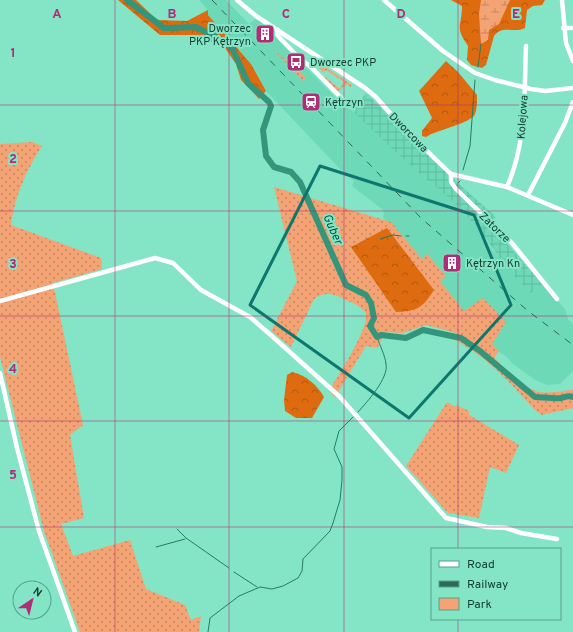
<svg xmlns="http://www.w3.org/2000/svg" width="573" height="632" font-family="Overpass,sans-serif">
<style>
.built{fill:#6ed9b7}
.industrial{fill:url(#industrial-grid)}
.green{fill:url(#green-dots)}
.forest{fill:url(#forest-crowns)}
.wetland{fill:url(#wetland-marsh)}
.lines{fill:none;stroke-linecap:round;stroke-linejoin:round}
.stream{stroke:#297b63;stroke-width:1}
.river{stroke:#339579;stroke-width:6}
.minor{stroke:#fff;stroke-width:4.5}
.rail{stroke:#2f6856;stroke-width:1;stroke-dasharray:7 7;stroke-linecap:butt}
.marked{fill:none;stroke:#0f766e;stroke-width:3;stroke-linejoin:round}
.grid{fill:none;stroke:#af2c77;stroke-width:1;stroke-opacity:0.55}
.labels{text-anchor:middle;stroke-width:4;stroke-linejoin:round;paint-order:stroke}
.poi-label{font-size:11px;fill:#123d30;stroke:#83e5c5;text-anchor:start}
.street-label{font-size:11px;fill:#123d30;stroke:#83e5c5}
.water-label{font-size:12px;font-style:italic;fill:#005541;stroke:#83e5c5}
.grid-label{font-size:13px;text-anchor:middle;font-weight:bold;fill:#af2c77;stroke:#83e5c5;stroke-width:4;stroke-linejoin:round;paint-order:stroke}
</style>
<defs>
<pattern id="industrial-grid" width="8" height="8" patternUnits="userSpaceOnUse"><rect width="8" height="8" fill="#6ed9b7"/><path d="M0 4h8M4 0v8" fill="none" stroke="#5ebb9e"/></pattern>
<pattern id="green-dots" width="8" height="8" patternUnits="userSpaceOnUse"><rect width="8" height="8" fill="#f4a375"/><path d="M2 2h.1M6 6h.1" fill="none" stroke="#c48660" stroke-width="1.8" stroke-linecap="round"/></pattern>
<pattern id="forest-crowns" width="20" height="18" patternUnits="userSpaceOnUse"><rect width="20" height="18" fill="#de6b0f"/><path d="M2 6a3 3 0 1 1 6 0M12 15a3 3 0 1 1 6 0" fill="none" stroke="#b3590f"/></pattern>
<pattern id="wetland-marsh" width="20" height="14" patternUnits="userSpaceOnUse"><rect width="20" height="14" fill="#f4a375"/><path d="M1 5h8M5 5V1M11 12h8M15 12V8" fill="none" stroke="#c48660"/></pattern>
</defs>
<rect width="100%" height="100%" fill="#83e5c5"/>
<!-- built -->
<polygon class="built" points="199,0 226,0 249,24 255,19 260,21 344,106 355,112 393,150 459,207 475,226 477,225 492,250 531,293 542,284 565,309 568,319 573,324 573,371 560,384 547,385 535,380 512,363 507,357 467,331 383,217 384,214 383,210 352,186 354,181 340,169 266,91 251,64 213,22 208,15 208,10"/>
<!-- industrial -->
<polygon class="industrial" points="366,93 440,167 496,217 492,226 542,284 531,293 504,265 477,225 475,226 459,207 393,150 355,113 356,106"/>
<!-- green -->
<g class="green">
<polygon points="273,49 284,59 286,58 291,62 292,60 287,57 290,55 296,60 295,62 297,64 299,63 302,65 300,69 297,69 306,78 303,81"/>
<path d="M319,64L324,66L352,85L351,87L347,84L339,91C334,87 327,83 324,76L340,89L344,82L326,70L323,72L317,66Z"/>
<path d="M32,142L42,146C26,171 15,195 11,225L101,258L102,269L53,283L83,425L70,435L84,518L61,524L73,556L130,540L146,589L185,605L191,620L201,616L199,632H80L44,531L0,357V144Z"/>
<path d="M274,187L391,222L422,259L427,254L446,276L440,281L464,311L483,298L506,322L492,344L499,351L494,358C502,366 528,391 539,392C549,393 563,392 573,389V408L542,415L535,410C511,384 487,357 455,340L456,333L426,325L403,333L386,332L377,348L366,346L335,397L329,391C336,379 373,323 365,312C360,305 350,302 342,298C332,293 323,292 314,299L291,347L271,331L297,281Z"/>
<polygon points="447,402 455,407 456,405 469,411 469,415 519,445 506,473 490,467 479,518 448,513 406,466"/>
</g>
<!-- forest -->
<g class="forest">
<polygon points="118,0 136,0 157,20 187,21 208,10 208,15 251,64 266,91 259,99 241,80 236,64 225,48 197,35 160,35"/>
<path d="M451,0H545L542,5L533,6L527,10L525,28C514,34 503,24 494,36L486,65L482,68L471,65L467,60L468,46C454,26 462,27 462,6Z"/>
<path d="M446,61L458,72L477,95C477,101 477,109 475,114C472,123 436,130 426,137L422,136V131L432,118L419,91Z"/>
<path d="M387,228L434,290C422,308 418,311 396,312L351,247Z"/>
<path d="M292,372C306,375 317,385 324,397L312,418H296L285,411L284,400L287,375Z"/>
</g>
<!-- wetland -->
<polygon class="wetland" points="481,0 510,0 499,24 489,30 488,40 481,44 479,14"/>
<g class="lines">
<!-- stream -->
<g class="stream">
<polyline points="478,67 481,44"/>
<polyline points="463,170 470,146 475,80"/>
<polyline points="458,183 460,181"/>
<polyline points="457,186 457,185"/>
<polyline points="406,236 409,236"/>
<polyline points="380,239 393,235 401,236"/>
<path d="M358,412C367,402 389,378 386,364C385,355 380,346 377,337"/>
<polyline points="177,529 186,538 229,568"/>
<polyline points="156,547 185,539"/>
<polyline points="234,572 257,587"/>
<polyline points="208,632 210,618 239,596 260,587 272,589 283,586 298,578 302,571 303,559 330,531 333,523 340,500 342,480 342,467 334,449 339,431 353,417"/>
</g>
<!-- river -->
<path class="river" d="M127,0L164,28L196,27L224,41L233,50L248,83L269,102L271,106L263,130L266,156L274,167L291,172L300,182L346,285L366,295L371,303L374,318L370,326L377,337L381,335L406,338L423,330L461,338L480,351L535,397C540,397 557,399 561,398C566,397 567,395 573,397"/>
<!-- minor -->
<g class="minor">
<polyline points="237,0 256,16 365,88 376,97 402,127 451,174 507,187 573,215"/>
<polyline points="384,0 443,51 475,73 495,80 531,89 545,91 573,88"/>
<polyline points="562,0 566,43 573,61"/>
<polyline points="563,28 573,28"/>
<polyline points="278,30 277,34 279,37 299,58 311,67 349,106"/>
<polyline points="311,67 319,58"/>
<polyline points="451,174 451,182 456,189 512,243 557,299"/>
<path d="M507,187C527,141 524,95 526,46"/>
<polyline points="528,195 565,123 573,102"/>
<polyline points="0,301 155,258 173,263 201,290 250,317 273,337 339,396 446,518 487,527 506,528 521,533 557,539"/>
<polyline points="0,373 17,448 39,531 75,632"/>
</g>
<!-- rail -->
<polyline class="rail" points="212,0 421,218 528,311 573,345"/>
</g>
<!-- marked area -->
<path class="marked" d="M320,166L474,215L511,305L409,418L250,305Z"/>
<!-- grid -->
<path class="grid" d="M115,0V632M229,0V632M344,0V632M458,0V549M0,105H573M0,211H573M0,316H573M0,421H573M0,527H573M458,619V632"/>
<!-- icons -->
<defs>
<symbol id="building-square" viewBox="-11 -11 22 22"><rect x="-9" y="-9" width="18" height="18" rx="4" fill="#af2c77" stroke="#83e5c5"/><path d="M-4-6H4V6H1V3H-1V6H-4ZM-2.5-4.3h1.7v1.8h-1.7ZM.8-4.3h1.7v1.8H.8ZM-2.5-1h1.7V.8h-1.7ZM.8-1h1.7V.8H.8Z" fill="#fff"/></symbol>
<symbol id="bus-square" viewBox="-11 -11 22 22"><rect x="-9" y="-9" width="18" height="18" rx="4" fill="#af2c77" stroke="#83e5c5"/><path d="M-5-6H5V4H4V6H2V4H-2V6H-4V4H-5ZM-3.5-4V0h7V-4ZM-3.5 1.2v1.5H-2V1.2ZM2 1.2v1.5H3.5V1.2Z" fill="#fff"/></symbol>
<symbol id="station-square" viewBox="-11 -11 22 22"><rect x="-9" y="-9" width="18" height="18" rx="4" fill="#af2c77" stroke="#83e5c5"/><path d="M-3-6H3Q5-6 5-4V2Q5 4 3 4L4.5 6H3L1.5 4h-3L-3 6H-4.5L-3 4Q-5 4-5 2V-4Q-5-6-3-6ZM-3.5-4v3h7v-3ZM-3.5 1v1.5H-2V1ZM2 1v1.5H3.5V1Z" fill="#fff"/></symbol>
</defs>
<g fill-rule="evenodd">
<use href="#building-square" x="254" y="23" width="22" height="22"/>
<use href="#bus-square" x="285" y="51" width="22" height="22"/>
<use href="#station-square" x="300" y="91" width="22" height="22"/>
<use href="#building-square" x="441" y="252" width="22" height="22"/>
</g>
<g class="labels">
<!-- poi labels -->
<g class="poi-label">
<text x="251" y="32" text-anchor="end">Dworzec<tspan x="251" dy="13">PKP Kętrzyn</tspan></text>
<text x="310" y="66">Dworzec PKP</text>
<text x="325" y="106">Kętrzyn</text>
<text x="466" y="267">Kętrzyn Kn</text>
</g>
<!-- street labels -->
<g class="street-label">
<text transform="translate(522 117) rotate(-86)" y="4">Kolejowa</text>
<text transform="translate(409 132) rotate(46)" y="4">Dworcowa</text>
<text transform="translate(495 227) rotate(44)" y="4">Zatorze</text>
</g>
<!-- water labels -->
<g class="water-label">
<text transform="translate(333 229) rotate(66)" y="4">Guber</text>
</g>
</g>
<g class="grid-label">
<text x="57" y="18">A</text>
<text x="172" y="18">B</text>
<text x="286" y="18">C</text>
<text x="401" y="18">D</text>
<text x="516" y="18">E</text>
<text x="13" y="57">1</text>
<text x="13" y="163">2</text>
<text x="13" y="268">3</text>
<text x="13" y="373">4</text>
<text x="13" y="479">5</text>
</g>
<!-- legend -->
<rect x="431" y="548" width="130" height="72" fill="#83e5c5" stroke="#56a289"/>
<rect x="439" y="561" width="20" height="6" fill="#ffffff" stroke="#56a289"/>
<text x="467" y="568" font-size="12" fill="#123d30">Road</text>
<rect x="439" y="581" width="20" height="6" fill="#2f6856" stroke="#56a289"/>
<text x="467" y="588" font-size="12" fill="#123d30">Railway</text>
<rect x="439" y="598" width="20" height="12" fill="#f4a375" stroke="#56a289"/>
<text x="467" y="608" font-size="12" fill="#123d30">Park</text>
<!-- north arrow -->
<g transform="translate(32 600) rotate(35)"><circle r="19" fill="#83e5c5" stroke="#56a289"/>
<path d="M0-3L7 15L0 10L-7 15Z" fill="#af2c77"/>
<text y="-6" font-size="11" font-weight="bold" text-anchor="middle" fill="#123d30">N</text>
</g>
</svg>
